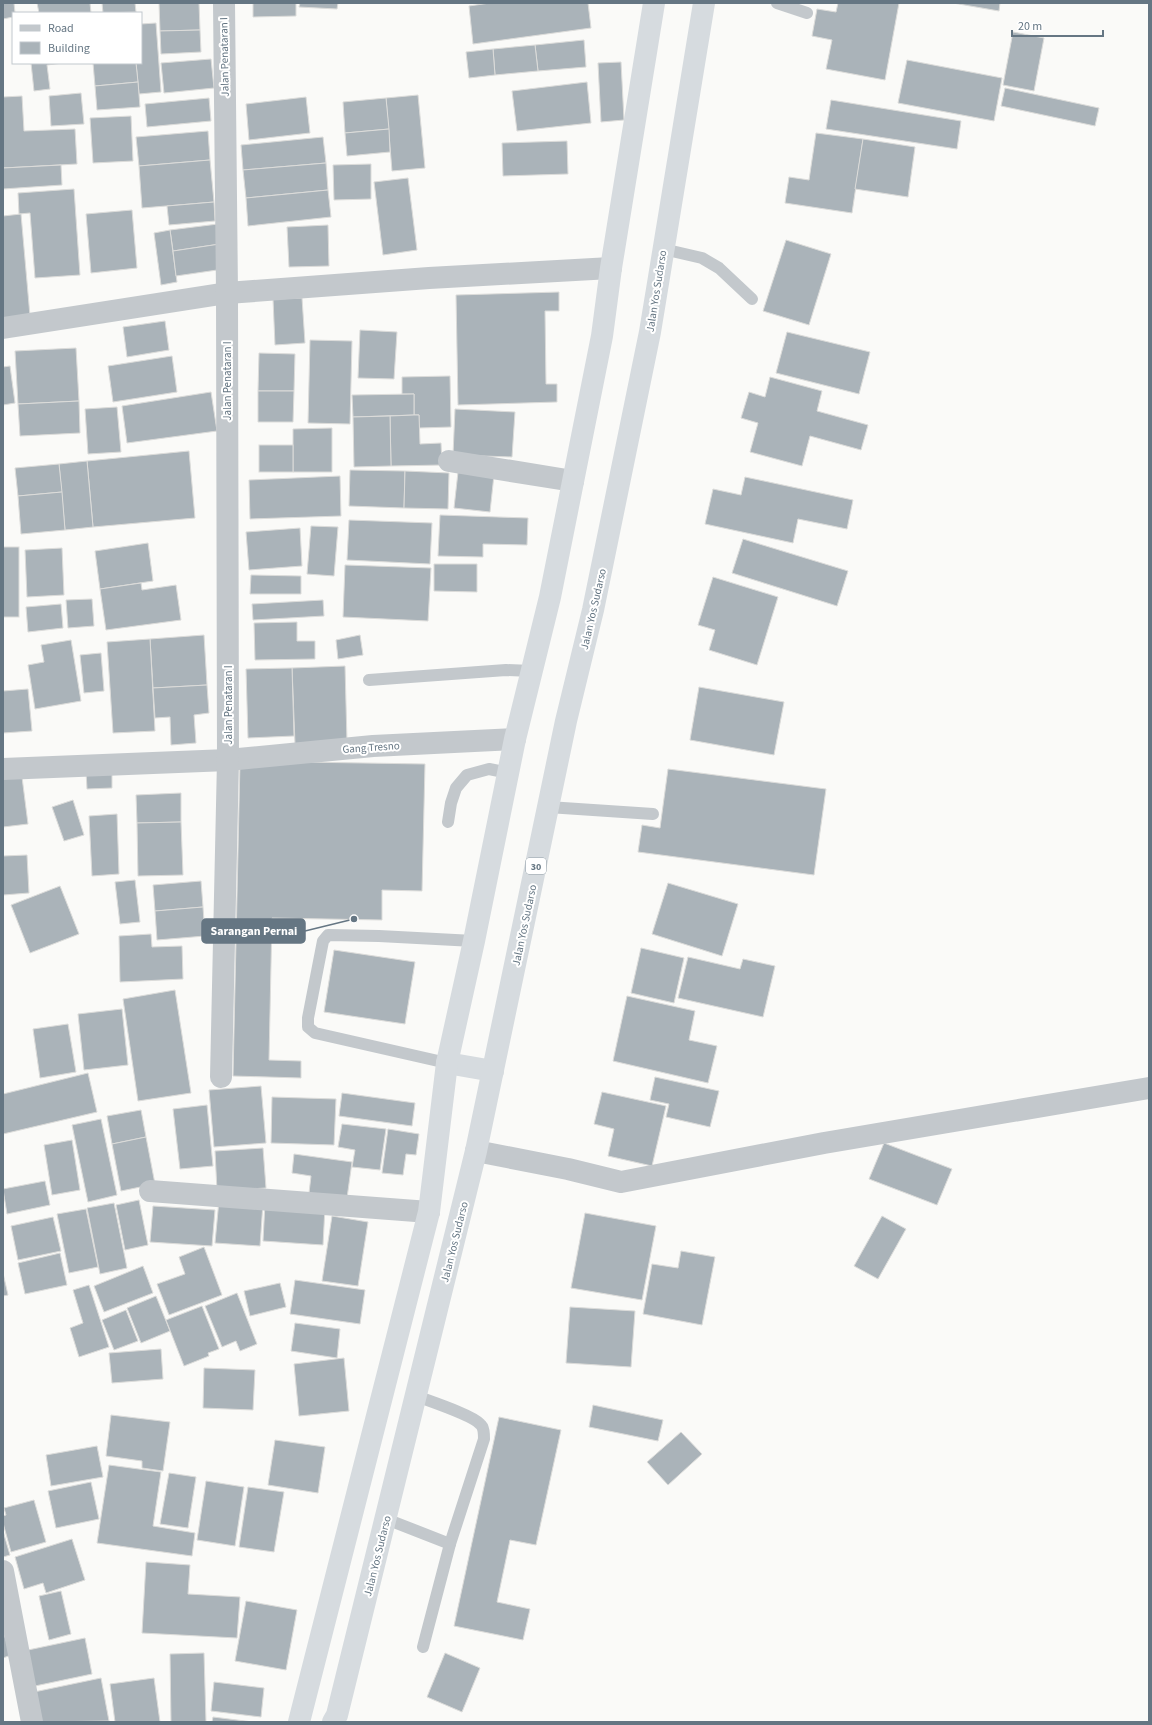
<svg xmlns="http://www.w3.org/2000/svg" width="1152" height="1725" font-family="'Source Sans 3',sans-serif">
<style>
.building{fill:#aab3b9;stroke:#dcdcda}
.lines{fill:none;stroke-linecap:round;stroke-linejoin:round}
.lane{stroke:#c3c8cc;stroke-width:12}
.street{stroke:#c3c8cc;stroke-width:22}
.highway{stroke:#d6dbdf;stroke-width:22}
.labels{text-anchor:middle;stroke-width:4;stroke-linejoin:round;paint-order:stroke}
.shield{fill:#fff;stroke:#939fa8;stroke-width:1}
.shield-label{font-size:10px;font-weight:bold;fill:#657683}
.street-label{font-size:11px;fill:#657683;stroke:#fff}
.leader{fill:none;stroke:#657683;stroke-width:1.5}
.callout-dot{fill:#657683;stroke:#fff;stroke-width:1.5}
.callout{fill:#657683;stroke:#657683;stroke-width:1.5}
.callout-label{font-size:12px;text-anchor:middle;font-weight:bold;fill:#fff}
</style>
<rect width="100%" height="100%" fill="#fafaf8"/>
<!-- building -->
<g class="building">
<polygon points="3,3 14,3 15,13 13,13 13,17 3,19"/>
<polygon points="37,3 90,3 91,13 39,13"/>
<polygon points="102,3 135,3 136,12 103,13"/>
<polygon points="159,3 199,3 200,30 160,31"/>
<polygon points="253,3 296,3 296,16 253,17"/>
<polygon points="300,3 338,3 337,9 299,7"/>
<polygon points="490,3 588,3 591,28 473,44 469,6"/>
<polygon points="838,3 899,3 885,80 826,69 832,40 812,36 817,9 836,12"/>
<polygon points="953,3 1000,3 999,11"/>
<polygon points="156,23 161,92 139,94 136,63 141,63 141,24"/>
<polygon points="200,30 201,52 161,54 160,31"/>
<polygon points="1013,32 1044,38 1034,91 1003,85"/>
<polygon points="584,40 586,67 538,71 535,45"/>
<polygon points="535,45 538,71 495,75 493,49"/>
<polygon points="493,49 495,75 469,78 466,52"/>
<polygon points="211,59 214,88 164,93 161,63"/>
<polygon points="907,60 1002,78 994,121 898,103"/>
<polygon points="621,62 624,120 601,122 598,63"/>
<polygon points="31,63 63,63 47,65 50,89 34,91"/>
<polygon points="93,63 136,63 138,82 95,86"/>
<polygon points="138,82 140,107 97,110 95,86"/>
<polygon points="587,82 591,123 517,131 512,91"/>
<polygon points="1005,88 1099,108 1095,126 1001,106"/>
<polygon points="81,93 84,124 51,126 49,96"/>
<polygon points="418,95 425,168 392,171 386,98"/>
<polygon points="22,96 24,131 75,129 77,164 3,168 3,97"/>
<polygon points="306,97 310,133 249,140 246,104"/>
<polygon points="209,98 211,121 147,127 145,104"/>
<polygon points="386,98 389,129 345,133 343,102"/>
<polygon points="831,100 961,121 957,149 826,129"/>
<polygon points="131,116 133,161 93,163 90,118"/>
<polygon points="389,129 390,152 347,156 345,133"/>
<polygon points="208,131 210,160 139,166 136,137"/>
<polygon points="816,133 863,139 852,213 785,203 789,177 809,180"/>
<polygon points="323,137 326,163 243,170 241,145"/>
<polygon points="863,139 915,147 908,197 855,189"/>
<polygon points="567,141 568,174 503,176 502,143"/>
<polygon points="210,160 214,202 142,208 139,166"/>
<polygon points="326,163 328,190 246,198 243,170"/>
<polygon points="371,164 371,199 334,200 333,165"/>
<polygon points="61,165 62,185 3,189 3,168"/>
<polygon points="408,178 417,250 383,255 374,182"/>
<polygon points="74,189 80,275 35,278 30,213 19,214 18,193"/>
<polygon points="328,190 331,217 248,226 246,198"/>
<polygon points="214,202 215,221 169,225 167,206"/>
<polygon points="132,210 137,268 91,273 86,214"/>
<polygon points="21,214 30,316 3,319 3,216"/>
<polygon points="218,224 220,244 173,251 170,230"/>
<polygon points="328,225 329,266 289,267 287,227"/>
<polygon points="170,230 177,282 161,285 154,233"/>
<polygon points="786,240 831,254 809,325 763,311"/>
<polygon points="220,244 224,269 176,276 173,251"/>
<polygon points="559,292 559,311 545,311 546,384 557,384 557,402 458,405 456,295"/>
<polygon points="302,298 305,343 275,345 273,299"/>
<polygon points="165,321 169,350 127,357 123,327"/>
<polygon points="360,330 397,332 394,379 358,378"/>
<polygon points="787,332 870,352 859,394 776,373"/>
<polygon points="310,340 352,341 350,424 308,423"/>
<polygon points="76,348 79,401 18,404 15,351"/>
<polygon points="259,353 295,354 294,391 258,391"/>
<polygon points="172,356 177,392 113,402 108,366"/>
<polygon points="10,366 15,403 3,405 3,367"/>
<polygon points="450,376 451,427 419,428 419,415 414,415 414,394 402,394 402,377"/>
<polygon points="770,377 822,391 817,411 868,425 861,450 810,436 802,466 750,452 758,423 741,418 749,392 765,397"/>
<polygon points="258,391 294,391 293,422 258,422"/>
<polygon points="211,392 217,431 127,443 122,406"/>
<polygon points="414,394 414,415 353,417 352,395"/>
<polygon points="79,401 80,433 20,436 18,404"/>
<polygon points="117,407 121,452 88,454 85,409"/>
<polygon points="455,409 515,412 512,457 453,455"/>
<polygon points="414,415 419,415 420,444 441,443 442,465 391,466 390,416"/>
<polygon points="390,416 391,466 354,467 353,417"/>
<polygon points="332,428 332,472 293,472 293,429"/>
<rect x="259" y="445" width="34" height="27"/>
<polygon points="189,451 195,518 93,527 87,461"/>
<polygon points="87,461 93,527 65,530 59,464"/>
<polygon points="59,464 62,492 18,496 15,468"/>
<polygon points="350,470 405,471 404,508 349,506"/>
<polygon points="405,471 449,473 448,509 404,508"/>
<polygon points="458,472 494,475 490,512 454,508"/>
<polygon points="340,476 341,516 250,519 249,480"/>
<polygon points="745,477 853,500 847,529 798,519 793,543 705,524 713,489 741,495"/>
<polygon points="62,492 65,530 21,534 18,496"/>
<polygon points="440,515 528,518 527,545 483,544 483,557 438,556"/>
<polygon points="349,520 432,523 430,564 347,560"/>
<polygon points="311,526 338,527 334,576 307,574"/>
<polygon points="300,528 302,566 249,570 246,532"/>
<polygon points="743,539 848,571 837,606 732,573"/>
<polygon points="148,543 153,581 100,589 95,551"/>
<rect x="3" y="547" width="16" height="70"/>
<polygon points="62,548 64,595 27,597 25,550"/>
<polygon points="434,564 477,564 477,592 434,591"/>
<polygon points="345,565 431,568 428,621 343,617"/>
<polygon points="251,575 301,576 301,594 250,594"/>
<polygon points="713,577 778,597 757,665 709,650 715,630 698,625"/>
<polygon points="141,583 142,590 176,585 181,620 106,630 100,589"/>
<polygon points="92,599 94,626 68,628 66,600"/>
<polygon points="323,600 324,616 253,620 252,604"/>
<polygon points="61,604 63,628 28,632 26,607"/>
<polygon points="297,622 297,641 315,641 315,659 255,660 254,623"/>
<polygon points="204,635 207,685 153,688 150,639"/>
<polygon points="360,635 363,655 338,659 336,640"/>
<polygon points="150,639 155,731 113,733 107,642"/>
<polygon points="71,640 81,701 35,709 28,665 44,662 41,645"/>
<polygon points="101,653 104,691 84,693 80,655"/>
<polygon points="345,666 347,742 295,744 292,668"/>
<polygon points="292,668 294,736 248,738 246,669"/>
<polygon points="207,685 209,713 194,715 196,743 171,745 170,717 155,718 153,688"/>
<polygon points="699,687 784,702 774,755 690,740"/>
<polygon points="28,689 32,731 3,733 3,691"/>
<polygon points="240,761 425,764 422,891 382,890 382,920 272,918 269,1060 301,1061 301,1078 233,1076"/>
<polygon points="668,769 826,789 814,875 638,852 642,825 660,828"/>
<polygon points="112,770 112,788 87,789 86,771"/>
<polygon points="22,777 28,824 3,827 3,779"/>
<polygon points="181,793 181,822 137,823 136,795"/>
<polygon points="73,800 84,835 64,841 52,807"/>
<polygon points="117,814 119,874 92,876 89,816"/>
<polygon points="181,822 183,875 138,876 137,823"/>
<polygon points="27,855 29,893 3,895 3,856"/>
<polygon points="135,880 140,922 120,924 115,882"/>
<polygon points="201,881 203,907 155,911 153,885"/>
<polygon points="668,883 738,904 722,956 652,934"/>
<polygon points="60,886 79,934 30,953 11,905"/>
<polygon points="203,907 205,936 157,940 155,911"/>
<polygon points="151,934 152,947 182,946 183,979 120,982 119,936"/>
<polygon points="641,948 684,958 674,1003 631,993"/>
<polygon points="334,950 415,962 405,1024 324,1012"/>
<polygon points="688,957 740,969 743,959 775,966 763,1017 678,998"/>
<polygon points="175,990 191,1093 138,1101 123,999"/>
<polygon points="627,996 695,1011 689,1040 717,1046 708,1083 613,1061"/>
<polygon points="122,1009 128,1065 84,1070 78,1014"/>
<polygon points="68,1024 76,1072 40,1078 33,1029"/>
<polygon points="88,1073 97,1112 3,1134 3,1094"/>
<polygon points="655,1077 719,1091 710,1127 666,1117 669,1104 650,1100"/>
<polygon points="261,1086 266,1143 214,1147 209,1090"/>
<polygon points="602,1092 666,1106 652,1166 608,1156 614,1129 594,1124"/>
<polygon points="342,1093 415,1103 412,1126 339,1116"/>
<polygon points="272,1097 336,1099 334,1145 271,1143"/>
<polygon points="207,1105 213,1166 180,1169 173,1109"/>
<polygon points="141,1110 146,1137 112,1144 107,1116"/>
<polygon points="101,1119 117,1195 88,1202 72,1125"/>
<polygon points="342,1124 386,1129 380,1170 352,1167 355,1150 338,1147"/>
<polygon points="388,1129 419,1134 416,1155 406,1154 403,1175 382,1173"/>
<polygon points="146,1137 155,1184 121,1191 112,1144"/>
<polygon points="72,1140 80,1190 52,1195 44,1145"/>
<polygon points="884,1143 952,1169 937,1205 869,1179"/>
<polygon points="263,1148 266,1188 217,1191 215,1151"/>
<polygon points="294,1154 352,1162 347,1198 309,1193 311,1176 292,1173"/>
<polygon points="45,1181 50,1205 7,1214 3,1189"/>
<polygon points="139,1200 148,1245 125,1250 116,1205"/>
<polygon points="219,1200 263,1203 260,1246 215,1243"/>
<polygon points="114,1203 127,1268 100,1274 87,1208"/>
<polygon points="265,1203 325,1207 323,1245 263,1241"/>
<polygon points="153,1206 215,1210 212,1246 150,1242"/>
<polygon points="86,1209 98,1267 69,1273 57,1214"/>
<polygon points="585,1213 656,1226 642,1300 571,1288"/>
<polygon points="332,1216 368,1222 358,1286 322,1281"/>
<polygon points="882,1216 906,1229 878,1279 854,1266"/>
<polygon points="53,1217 61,1251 18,1260 11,1226"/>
<polygon points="204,1247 222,1295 169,1315 157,1284 185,1274 179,1257"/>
<polygon points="681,1251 715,1257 702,1325 643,1314 652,1264 678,1268"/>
<polygon points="60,1253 67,1285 25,1294 18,1263"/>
<polygon points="143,1266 153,1293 104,1312 94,1286"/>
<polygon points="3,1273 8,1295 3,1296"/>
<polygon points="295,1280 365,1290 360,1324 290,1314"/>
<polygon points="280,1283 286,1307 250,1316 244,1291"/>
<polygon points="89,1285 109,1347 79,1357 70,1328 83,1323 73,1290"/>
<polygon points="237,1293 257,1344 240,1351 236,1341 222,1347 205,1306"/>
<polygon points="156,1296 170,1331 141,1343 127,1308"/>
<polygon points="202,1306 219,1349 208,1353 209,1356 184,1366 166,1320"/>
<polygon points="570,1307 635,1311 631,1367 566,1363"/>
<polygon points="126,1310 138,1341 114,1350 102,1320"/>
<polygon points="295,1323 340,1329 337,1358 291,1351"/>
<polygon points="161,1349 163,1379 112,1383 109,1353"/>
<polygon points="344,1358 349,1411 299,1416 294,1364"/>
<polygon points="204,1368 255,1370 253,1410 203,1408"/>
<polygon points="593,1405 663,1420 658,1441 589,1427"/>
<polygon points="111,1415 170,1422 163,1471 142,1468 142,1461 106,1456"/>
<polygon points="499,1417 561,1430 536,1545 510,1540 497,1602 530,1609 523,1640 454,1626"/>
<polygon points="681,1432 702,1454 668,1485 647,1462"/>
<polygon points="275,1440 325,1447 318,1493 268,1485"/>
<polygon points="97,1446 103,1477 51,1486 46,1455"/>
<polygon points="109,1465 161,1472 153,1526 195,1533 192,1556 97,1543"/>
<polygon points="169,1473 196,1477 188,1528 160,1524"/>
<polygon points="206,1481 244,1487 235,1546 197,1540"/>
<polygon points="91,1482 99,1519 56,1528 48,1491"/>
<polygon points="248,1487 284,1492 274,1552 239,1547"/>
<polygon points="34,1500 46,1542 11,1552 3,1523 3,1516 6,1515 4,1508"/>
<polygon points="3,1531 10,1555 3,1557"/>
<polygon points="72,1539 85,1580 46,1593 43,1583 24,1589 15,1557"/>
<polygon points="146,1562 190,1565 188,1594 240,1597 237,1638 142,1633"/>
<polygon points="61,1591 71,1634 49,1640 39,1596"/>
<polygon points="246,1601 297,1610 286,1670 235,1661"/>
<polygon points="3,1631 11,1655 3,1658"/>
<polygon points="85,1638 92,1674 35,1686 28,1650"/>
<polygon points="204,1653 206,1722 171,1722 170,1654"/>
<polygon points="445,1653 480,1668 462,1712 427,1697"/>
<polygon points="101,1678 109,1721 40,1722 34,1692"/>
<polygon points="154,1678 160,1722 115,1722 110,1684"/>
<polygon points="214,1682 264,1688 261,1717 211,1711"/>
<polygon points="213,1717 253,1722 212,1722"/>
</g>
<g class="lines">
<!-- lane -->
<g class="lane">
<polyline points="777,3 807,13"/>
<polyline points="663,249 702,258 719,268 752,299"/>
<polyline points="369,680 506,670 532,671"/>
<polyline points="548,807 653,814"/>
<polyline points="448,822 451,803 456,788 467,775 489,769 509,773"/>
<polyline points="447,1063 315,1033 308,1027 308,1018 323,941 328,935 379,936 474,941"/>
<path d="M416,1396C429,1401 472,1415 480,1424C484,1427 484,1434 484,1439L450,1544"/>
<polyline points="386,1519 450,1544 423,1647"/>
</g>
<!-- street -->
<g class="street">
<polyline points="3,328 227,293 429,278 611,268"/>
<polyline points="449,461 573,481"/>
<polyline points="3,769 228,760 373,746 515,739"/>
<polyline points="221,1077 228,760 227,293 224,3"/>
<polyline points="476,1151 568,1169 621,1182 824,1143 1149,1088"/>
<polyline points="150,1191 429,1212"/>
<polyline points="3,1571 32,1722"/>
</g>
<!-- highway -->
<g class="highway">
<polyline points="447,1063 493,1071"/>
<polyline points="299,1722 429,1212 447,1063 474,941 515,739 550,597 602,336 611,268 654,3"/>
<polyline points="333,1722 337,1715 476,1151 566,721 593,610 650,332 704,3"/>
</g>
</g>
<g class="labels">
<!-- shield labels -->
<rect class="shield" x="526" y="858" width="20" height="16" rx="3"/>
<g class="shield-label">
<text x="536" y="870">30</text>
</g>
<!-- street labels -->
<g class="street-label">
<text transform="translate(224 57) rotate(-91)" y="4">Jalan Penataran I</text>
<text transform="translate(656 291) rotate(-81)" y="4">Jalan Yos Sudarso</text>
<text transform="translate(227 381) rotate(-90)" y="4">Jalan Penataran I</text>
<text transform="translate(593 609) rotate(-77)" y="4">Jalan Yos Sudarso</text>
<text transform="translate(228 705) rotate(-90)" y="4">Jalan Penataran I</text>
<text transform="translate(371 747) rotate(-4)" y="4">Gang Tresno</text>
<text transform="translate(524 925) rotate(-78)" y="4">Jalan Yos Sudarso</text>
<text transform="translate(454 1242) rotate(-76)" y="4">Jalan Yos Sudarso</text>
<text transform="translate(377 1556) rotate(-76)" y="4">Jalan Yos Sudarso</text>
</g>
</g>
<!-- callouts -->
<path class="leader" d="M354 919L305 931"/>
<circle class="callout-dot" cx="354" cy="919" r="4"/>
<rect class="callout" x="202" y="919" width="103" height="24" rx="4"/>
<g class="callout-label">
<text x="254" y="935">Sarangan Pernai</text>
</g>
<!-- border -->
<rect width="1152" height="1725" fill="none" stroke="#657683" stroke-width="8"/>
<!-- legend -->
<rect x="12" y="12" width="130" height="52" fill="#ffffff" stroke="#c1c8cd"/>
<rect x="20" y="25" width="20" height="6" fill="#c3c8cc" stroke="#c1c8cd"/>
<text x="48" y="32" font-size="12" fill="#657683">Road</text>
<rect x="20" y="42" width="20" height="12" fill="#aab3b9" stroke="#c1c8cd"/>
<text x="48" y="52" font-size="12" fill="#657683">Building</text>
<!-- scale -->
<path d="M1012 30v6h91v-6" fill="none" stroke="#657683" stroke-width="2"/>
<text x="1018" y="30" font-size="12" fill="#657683" stroke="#ffffff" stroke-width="3" paint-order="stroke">20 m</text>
</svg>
